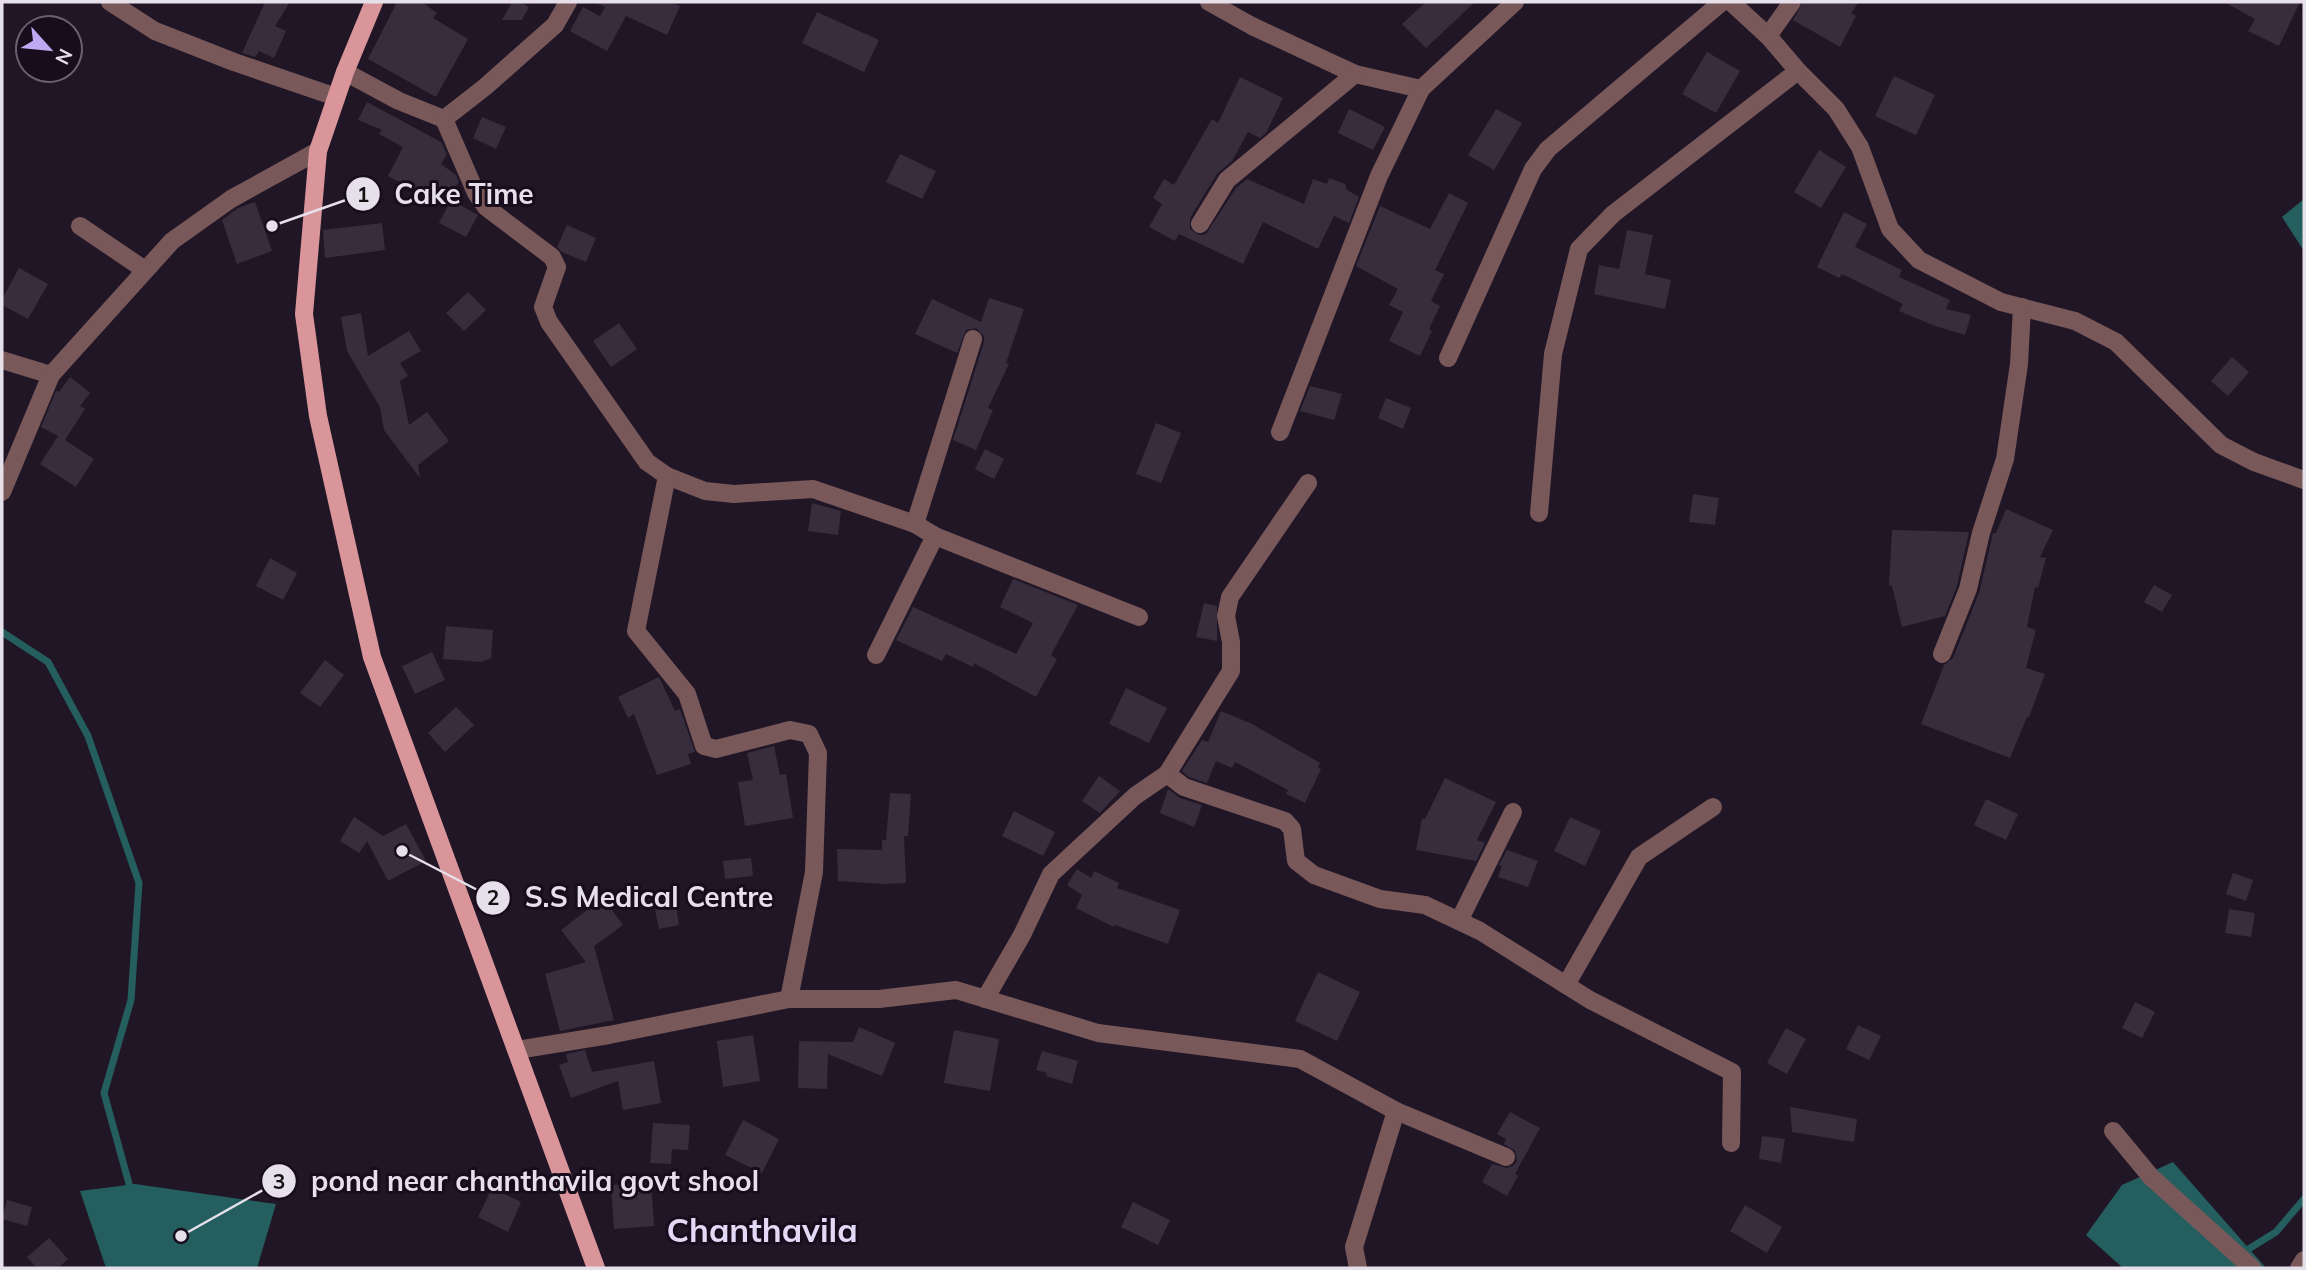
<svg xmlns="http://www.w3.org/2000/svg" width="2306" height="1270" font-family="Mulish,sans-serif">
<style>
.water{fill:#245e5e}
.lines{fill:none;stroke-linecap:round;stroke-linejoin:round}
.stream{stroke:#245e5e;stroke-width:7}
.building{fill:#372d3d}
.street{stroke:#79585a;stroke-width:18}
.primary{stroke:#da959b;stroke-width:18}
.labels{text-anchor:middle;stroke-width:6;stroke-linejoin:round;paint-order:stroke}
.district-label{font-size:33px;font-weight:bold;fill:#e1d9f6;stroke:#170d1c}
.leader{fill:none;stroke:#e6e0eb;stroke-width:2.5}
.callout-dot{fill:#e6e0eb;stroke:#170d1c;stroke-width:2.5}
.mark-label{font-size:21px;text-anchor:middle;font-weight:bold;fill:#111}
.callout-label{font-size:28px;text-anchor:middle;font-weight:bold;fill:#e6e0eb;stroke:#170d1c;stroke-width:6;stroke-linejoin:round;paint-order:stroke}
</style>
<rect width="100%" height="100%" fill="#201626"/>
<!-- water -->
<g class="water">
<polygon points="2304,199 2304,251 2282,217"/>
<polygon points="2173,1162 2266,1268 2123,1268 2086,1235 2122,1185"/>
<polygon points="135,1184 276,1204 257,1268 106,1268 80,1191"/>
</g>
<g class="lines">
<!-- stream -->
<g class="stream">
<polyline points="2,632 48,662 88,736 139,883 131,1000 104,1093 131,1191"/>
<polyline points="2242,1253 2276,1232 2304,1199"/>
</g>
</g>
<!-- building -->
<g class="building">
<polygon points="265,2 290,2 275,26 286,31 274,58 259,51 255,57 242,53"/>
<polygon points="397,2 422,2 437,13 433,18 468,39 436,97 368,59"/>
<polygon points="512,2 520,2 529,7 522,20 502,20"/>
<polygon points="594,2 670,2 680,6 667,35 626,16 607,51 570,31 583,7 600,16 605,7"/>
<polygon points="1426,2 1475,2 1426,48 1402,24"/>
<polygon points="1803,2 1859,2 1851,13 1856,16 1840,47 1793,20"/>
<polygon points="2224,2 2300,2 2279,46 2248,31 2255,19"/>
<polygon points="817,12 879,40 864,72 802,43"/>
<polygon points="1707,52 1740,71 1716,113 1682,94"/>
<polygon points="1894,76 1935,95 1916,135 1875,116"/>
<polygon points="1240,77 1283,98 1266,133 1260,138 1248,132 1232,161 1217,174 1190,218 1190,229 1199,235 1206,234 1236,188 1247,179 1304,204 1313,179 1327,184 1329,178 1345,184 1347,190 1359,197 1349,223 1334,216 1318,249 1263,222 1243,264 1179,234 1175,241 1149,227 1162,204 1153,198 1164,179 1174,185 1212,119 1218,123"/>
<polygon points="367,102 441,142 447,154 441,164 456,175 459,182 441,204 388,176 403,147 379,134 382,130 358,120"/>
<polygon points="1349,109 1385,127 1373,150 1338,133"/>
<polygon points="1496,109 1522,123 1494,170 1468,155"/>
<polygon points="482,117 506,127 496,149 473,138"/>
<polygon points="1819,150 1846,167 1821,208 1794,192"/>
<polygon points="900,154 936,171 922,199 886,182"/>
<polygon points="1449,193 1468,203 1435,270 1444,274 1431,301 1440,306 1429,329 1432,331 1420,356 1389,341 1403,312 1389,305 1398,289 1356,266 1380,206 1430,229"/>
<polygon points="451,200 478,215 466,237 439,223"/>
<polygon points="255,202 272,251 237,264 222,220 238,208"/>
<polygon points="1844,212 1867,224 1855,247 1902,270 1899,277 1950,300 1946,309 1971,315 1965,335 1935,326 1899,311 1903,304 1842,274 1839,278 1817,267"/>
<polygon points="382,223 385,250 325,258 323,230"/>
<polygon points="567,225 596,238 586,262 562,252 557,247"/>
<polygon points="1627,230 1653,235 1645,274 1671,280 1665,309 1594,294 1599,265 1619,269"/>
<polygon points="19,268 48,284 28,319 2,305 2,299"/>
<polygon points="468,292 486,310 464,331 446,313"/>
<polygon points="989,298 1024,309 1006,363 1009,364 988,408 993,410 976,450 953,440 984,342 984,336 976,328 966,330 957,353 915,334 932,299 981,322"/>
<polygon points="361,313 368,356 409,331 421,351 400,363 408,376 400,381 409,425 427,412 449,441 418,465 420,478 384,430 380,407 347,351 341,317"/>
<polygon points="619,323 637,349 611,367 593,341"/>
<polygon points="2232,357 2249,372 2228,396 2211,381"/>
<polygon points="70,377 90,393 80,406 85,409 65,440 94,459 76,487 40,464 58,436 41,427 56,391 59,392"/>
<polygon points="1310,386 1342,394 1334,420 1300,411"/>
<polygon points="1386,398 1411,408 1403,429 1378,418"/>
<polygon points="1156,423 1181,433 1161,483 1136,474"/>
<polygon points="985,449 1004,459 994,479 975,469"/>
<polygon points="1693,494 1719,498 1715,525 1689,522"/>
<polygon points="812,503 841,511 838,535 808,531"/>
<polygon points="2006,509 2053,530 2040,557 2046,558 2038,588 2035,587 2027,627 2036,630 2026,668 2045,674 2029,717 2027,717 2010,758 1921,724 1944,665 1953,658 1979,593 1993,533 1996,533"/>
<polygon points="1892,530 1969,532 1957,586 1945,616 1902,627 1892,586 1889,585"/>
<polygon points="270,558 297,573 283,600 256,586"/>
<polygon points="1013,579 1078,605 1051,655 1057,659 1036,697 974,663 973,667 946,654 942,661 896,640 913,607 1016,654 1033,623 1000,607"/>
<polygon points="2154,585 2172,595 2162,612 2144,602"/>
<polygon points="1204,603 1217,606 1217,641 1196,637"/>
<polygon points="446,626 493,630 491,658 481,662 443,659"/>
<polygon points="432,652 445,680 415,694 402,666"/>
<polygon points="325,660 344,675 320,707 300,693"/>
<polygon points="659,677 675,711 680,709 695,752 688,754 691,764 657,775 634,714 628,718 618,697"/>
<polygon points="1126,688 1167,708 1149,743 1109,724"/>
<polygon points="456,707 474,725 445,752 428,733"/>
<polygon points="1221,711 1252,724 1320,763 1318,767 1321,769 1305,803 1286,794 1288,790 1235,762 1232,768 1216,761 1207,783 1189,777 1182,771 1202,740 1208,742"/>
<polygon points="774,746 780,775 786,774 793,818 745,826 738,782 753,780 747,753"/>
<polygon points="1099,776 1120,791 1100,813 1082,801"/>
<polygon points="1445,778 1496,802 1477,840 1485,843 1476,861 1416,850 1422,819 1425,819"/>
<polygon points="1168,789 1180,798 1202,805 1194,827 1160,813"/>
<polygon points="890,793 911,794 908,836 904,836 906,883 884,884 838,881 837,849 882,850 882,840 886,840"/>
<polygon points="1986,799 2018,814 2006,840 1974,825"/>
<polygon points="1014,811 1055,832 1043,856 1002,836"/>
<polygon points="354,817 383,836 406,824 426,861 388,881 367,841 359,853 340,841"/>
<polygon points="1570,817 1601,831 1585,866 1554,851"/>
<polygon points="1507,850 1538,861 1528,887 1498,877 1502,866 1499,865"/>
<polygon points="751,858 753,876 725,879 723,861"/>
<polygon points="1077,869 1091,878 1094,871 1119,883 1117,888 1180,910 1168,944 1115,925 1114,927 1076,908 1082,895 1067,885"/>
<polygon points="2233,873 2253,880 2246,901 2226,894"/>
<polygon points="603,898 623,925 594,946 614,1020 560,1031 545,974 586,962 561,930"/>
<polygon points="676,906 679,925 659,929 655,910"/>
<polygon points="2229,909 2255,913 2251,937 2225,933"/>
<polygon points="1318,972 1360,992 1337,1041 1295,1021"/>
<polygon points="2135,1002 2155,1012 2142,1038 2122,1028"/>
<polygon points="1858,1025 1881,1036 1869,1060 1846,1049"/>
<polygon points="859,1027 895,1043 882,1076 828,1054 827,1089 798,1088 799,1041 853,1042"/>
<polygon points="1786,1028 1806,1039 1787,1074 1767,1063"/>
<polygon points="954,1030 999,1039 990,1091 944,1083"/>
<polygon points="753,1035 760,1081 723,1087 717,1041"/>
<polygon points="585,1050 592,1072 654,1061 661,1103 623,1110 618,1081 571,1098 559,1065 568,1062 566,1054"/>
<polygon points="1042,1051 1078,1061 1072,1084 1046,1076 1047,1073 1036,1070"/>
<polygon points="1790,1107 1857,1119 1854,1142 1792,1132"/>
<polygon points="1510,1112 1540,1128 1515,1174 1518,1176 1507,1196 1482,1182 1492,1164 1507,1168 1513,1166 1517,1161 1515,1151 1504,1144 1506,1139 1497,1134"/>
<polygon points="743,1120 779,1139 762,1173 725,1155"/>
<polygon points="653,1123 690,1125 688,1150 672,1149 671,1164 650,1163"/>
<polygon points="1762,1136 1785,1139 1781,1163 1759,1159"/>
<polygon points="651,1182 654,1226 614,1229 611,1185"/>
<polygon points="492,1188 521,1202 508,1232 478,1217"/>
<polygon points="7,1200 32,1207 27,1226 2,1219"/>
<polygon points="1133,1202 1170,1220 1158,1245 1121,1227"/>
<polygon points="1745,1205 1782,1227 1767,1253 1730,1231"/>
<polygon points="49,1238 68,1259 58,1268 37,1268 27,1257"/>
</g>
<g class="lines">
<!-- street -->
<g class="street">
<polyline points="110,2 155,31 234,62 336,97"/>
<polyline points="1209,2 1252,26 1355,74 1421,89 1515,2"/>
<polyline points="1731,2 1768,36 1798,71 1836,109 1860,147 1890,229 1919,260 2001,302 2075,321 2116,342 2221,445 2254,462 2304,480"/>
<polyline points="1768,36 1792,2"/>
<polyline points="345,72 399,101 444,119 485,87 555,25 568,2"/>
<polyline points="444,119 476,193 486,207 552,257 557,267 543,307 549,322 647,462 667,476 705,491 734,494 813,489 915,524"/>
<polyline points="1200,224 1227,180 1355,74"/>
<polyline points="80,226 145,270"/>
<polyline points="1448,358 1533,169 1548,149 1722,2"/>
<polyline points="2,360 51,375 172,241 231,199 318,151"/>
<polyline points="1280,432 1379,176 1421,89"/>
<polyline points="667,476 636,631 687,694 704,746 716,749 790,730 809,734 818,753 814,872 789,999"/>
<polyline points="1308,483 1230,597 1226,616 1231,642 1231,671 1167,774 1184,787 1285,821 1292,829 1296,861 1314,875 1380,899 1425,905 1480,931 1590,1000 1732,1072 1731,1143"/>
<polyline points="2,492 51,375"/>
<polyline points="1539,513 1553,354 1579,249 1613,214 1798,71"/>
<polyline points="935,536 1139,617"/>
<polyline points="1942,654 1968,589 1981,533 2005,459 2019,364 2022,307"/>
<polyline points="876,655 935,536 915,524 973,339"/>
<polyline points="1459,921 1513,812"/>
<polyline points="1566,985 1639,857 1713,807"/>
<polyline points="985,999 1022,935 1051,874 1135,796 1167,774"/>
<polyline points="517,1050 609,1035 789,999 879,999 956,990 1098,1033 1300,1059 1396,1111 1354,1247 1358,1268"/>
<polyline points="1396,1111 1506,1157"/>
<polyline points="2113,1131 2151,1177 2252,1268"/>
<polyline points="2299,1268 2304,1260"/>
</g>
<!-- primary -->
<polyline class="primary" points="374,2 345,72 318,151 304,314 318,416 372,657 596,1268"/>
</g>
<g class="labels">
<!-- district labels -->
<g class="district-label">
<text x="762" y="1242">Chanthavila</text>
</g>
</g>
<!-- callouts -->
<path class="leader" d="M272 226L363 194M402 851L493 898M181 1236L279 1181"/>
<g class="callout-dot">
<circle cx="272" cy="226" r="7"/>
<circle cx="402" cy="851" r="7"/>
<circle cx="181" cy="1236" r="7"/>
<circle cx="363" cy="194" r="18"/>
<circle cx="493" cy="898" r="18"/>
<circle cx="279" cy="1181" r="18"/>
</g>
<g class="mark-label">
<text x="363" y="202">1</text>
<text x="493" y="905">2</text>
<text x="279" y="1189">3</text>
</g>
<g class="callout-label">
<text x="464" y="204">Cake Time</text>
<text x="649" y="907">S.S Medical Centre</text>
<text x="535" y="1191">pond near chanthavila govt shool</text>
</g>
<!-- border -->
<rect width="2306" height="1270" fill="none" stroke="#e6e0eb" stroke-width="7"/>
<!-- north arrow -->
<g transform="translate(49 49) rotate(117)"><circle r="33" fill="#170d1c" stroke="#6a616f" stroke-width="2"/>
<path d="M0-5L12 26L0 18L-12 26Z" fill="#c1a8f3"/>
<text y="-10" font-size="19" font-weight="bold" text-anchor="middle" fill="#e6e0eb">N</text>
</g>
</svg>
